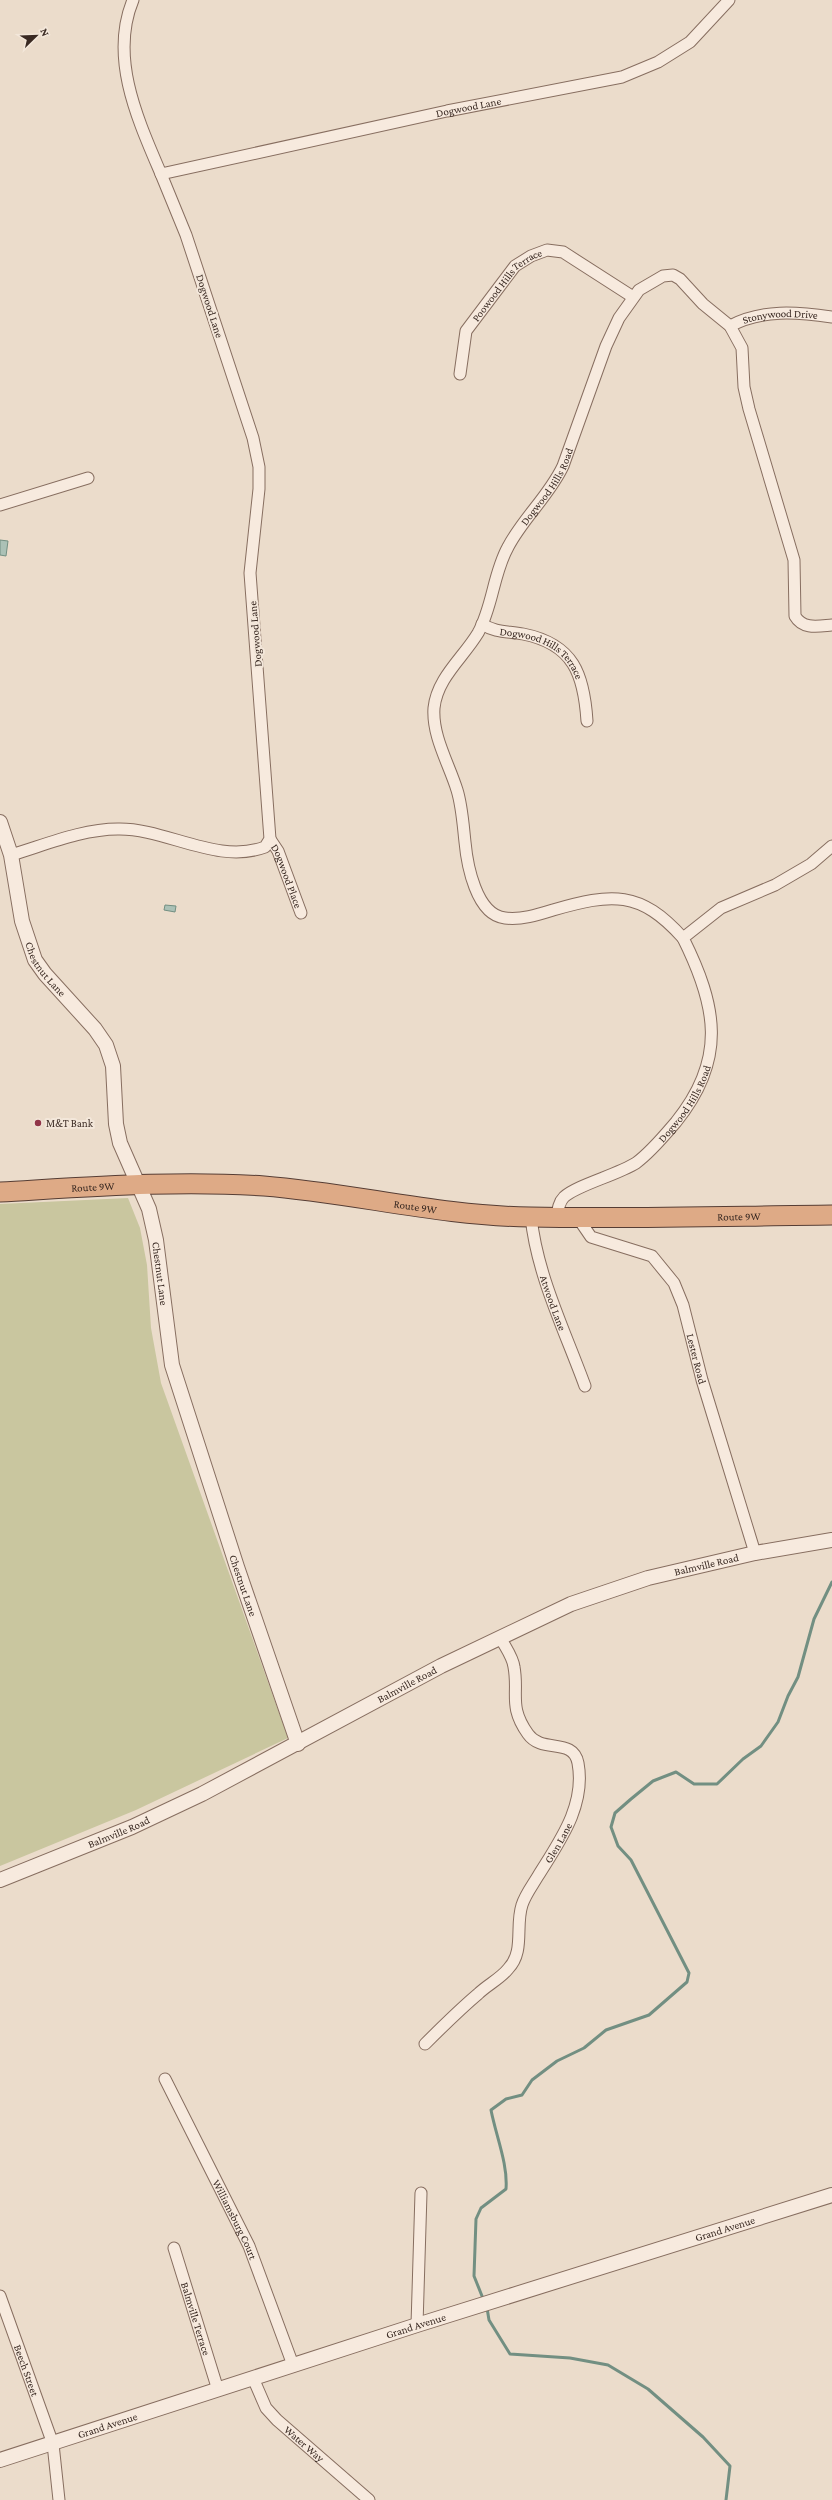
<svg xmlns="http://www.w3.org/2000/svg" width="832" height="2500" font-family="'Crimson Pro',serif">
<style>
.green{fill:#c9c69f}
.water{fill:#abc1b6;stroke:#728f82}
.lines{fill:none;stroke-linecap:round;stroke-linejoin:round}
.stream{stroke:#728f82;stroke-width:3}
.minor-casing{stroke:#876e60;stroke-width:13}
.tertiary-casing{stroke:#876e60;stroke-width:16}
.trunk-casing{stroke:#563d34;stroke-width:21}
.minor{stroke:#f7eade;stroke-width:11}
.tertiary{stroke:#f7eade;stroke-width:14}
.trunk{stroke:#deaa86;stroke-width:19}
.poi-dot{fill:#913548;stroke:#f3e7da;stroke-width:1.5}
.labels{text-anchor:middle;stroke-width:4;stroke-linejoin:round;paint-order:stroke}
.street-label{font-size:11px;fill:#392922;stroke:#f3e7da}
.poi-label{font-size:11px;fill:#392922;stroke:#f3e7da;text-anchor:start}
</style>
<rect width="100%" height="100%" fill="#ebdccb"/>
<!-- green -->
<polygon class="green" points="128,1198 140,1228 147,1265 151,1328 161,1383 288,1738 136,1810 0,1866 0,1204"/>
<!-- water -->
<g class="water">
<polygon points="0,540 8,541 6,556 0,555"/>
<polygon points="165,905 176,906 175,912 164,910"/>
</g>
<g class="lines">
<!-- stream -->
<g class="stream">
<path d="M484,2301L474,2276L476,2219L481,2208L506,2189C508,2164 496,2136 491,2110L506,2099L522,2095L532,2080L557,2061L584,2048L606,2030L649,2015L687,1982L689,1973L631,1860L618,1846L611,1827L615,1813L631,1799L653,1781L676,1772L694,1784H717L743,1759L761,1746L778,1722L788,1696L798,1677L814,1619L832,1582"/>
<polyline points="487,2308 489,2320 510,2354 570,2358 608,2365 648,2389 703,2437 730,2466 726,2500"/>
</g>
<defs>
<g id="minor">
<path id="s1" d="M133,0C109,58 138,120 161,174L447,111L622,77L658,62L690,42L729,0"/>
<path id="s2" d="M730,326C762,309 797,312 832,317"/>
<path id="s3" d="M460,374L466,331L515,266L531,256L547,250L563,252L633,297"/>
<polyline points="0,505 88,478"/>
<path id="s4" d="M482,624C496,633 508,631 523,634C574,644 584,675 587,721"/>
<path id="s5" d="M270,839L278,851L301,913"/>
<path d="M11,855C45,845 82,829 118,829C166,828 217,865 265,847L270,839L250,573L259,489V467L253,438L186,235L161,174"/>
<path id="s6" d="M683,938C640,890 612,893 553,910C537,915 521,920 505,918C476,915 467,864 465,842C463,824 462,806 457,790C449,764 432,736 434,708C437,678 463,658 478,633C493,606 493,574 508,547C523,518 549,496 563,466L606,346L619,318L639,290L663,276L673,275L680,279L703,304L730,326L742,348L744,387L749,409L794,560L795,616C803,630 819,626 832,625"/>
<path id="s7" d="M557,1216C558,1209 559,1202 564,1197C577,1185 617,1175 636,1163C651,1152 664,1136 676,1122C727,1059 717,1006 683,938L721,908L775,885L811,864L832,846"/>
<path id="s8" d="M531,1217C537,1275 565,1331 585,1386"/>
<path id="s9" d="M578,1218L591,1237L652,1256L674,1283L683,1305L702,1380L755,1553"/>
<path id="s10" d="M425,2044C442,2027 459,2010 478,1994C487,1985 500,1979 508,1969C525,1952 515,1926 522,1905C525,1895 532,1886 538,1876C559,1842 586,1806 578,1763C573,1737 542,1754 528,1734C508,1706 519,1694 514,1667C513,1657 505,1647 500,1637"/>
<path id="s11" d="M165,2079L249,2246L293,2365"/>
<path id="s12" d="M174,2248L218,2390"/>
<path id="s13" d="M0,2296L53,2444L59,2500"/>
<polyline points="417,2325 421,2193"/>
<path id="s14" d="M253,2378L266,2408L277,2420L369,2500"/>
</g>
<g id="tertiary">
<path id="s15" d="M0,822L11,855L22,921L35,960L45,974L95,1029L106,1045L113,1066L116,1124L120,1143L149,1209L156,1240L172,1365L237,1567L298,1744"/>
<path id="s16" d="M0,1880L132,1827L202,1794L441,1666L571,1604L648,1578L755,1553L832,1540"/>
<path id="s17" d="M0,2460L417,2325L832,2195"/>
</g>
<g id="trunk">
<path id="s18" d="M0,1192C88,1187 176,1180 264,1186C353,1193 440,1216 530,1217C631,1219 732,1216 832,1215"/>
</g>
</defs>
<!-- minor casing -->
<use href="#minor" class="minor-casing"/>
<!-- tertiary casing -->
<use href="#tertiary" class="tertiary-casing"/>
<!-- trunk casing -->
<use href="#trunk" class="trunk-casing"/>
<!-- minor -->
<use href="#minor" class="minor"/>
<!-- tertiary -->
<use href="#tertiary" class="tertiary"/>
<!-- trunk -->
<use href="#trunk" class="trunk"/>
</g>
<!-- markers -->
<circle class="poi-dot" cx="38" cy="1123" r="4"/>
<g class="labels">
<!-- street labels -->
<g class="street-label">
<text dy="4" stroke="none"><textPath href="#s1" startOffset="496">Dogwood Lane</textPath></text>
<text dy="4" stroke="none"><textPath href="#s3" startOffset="106">Poowood Hills Terrace</textPath></text>
<text transform="translate(210 306) rotate(72)" y="4">Dogwood Lane</text>
<text dy="4" stroke="none"><textPath href="#s2" startOffset="52">Stonywood Drive</textPath></text>
<text dy="4" stroke="none"><textPath href="#s6" startOffset="675">Dogwood Hills Road</textPath></text>
<text transform="translate(255 634) rotate(-95)" y="4">Dogwood Lane</text>
<text dy="4" stroke="none"><textPath href="#s4" startOffset="69">Dogwood Hills Terrace</textPath></text>
<text dy="4" stroke="none"><textPath href="#s5" startOffset="41">Dogwood Place</textPath></text>
<text dy="4" stroke="none"><textPath href="#s15" startOffset="156">Chestnut Lane</textPath></text>
<text dy="4" stroke="none"><textPath href="#s7" startOffset="178">Dogwood Hills Road</textPath></text>
<text dy="4" stroke="none"><textPath href="#s18" startOffset="93">Route 9W</textPath></text>
<text dy="4" stroke="none"><textPath href="#s18" startOffset="417">Route 9W</textPath></text>
<text dy="4" stroke="none"><textPath href="#s18" startOffset="741">Route 9W</textPath></text>
<text dy="4" stroke="none"><textPath href="#s15" startOffset="491">Chestnut Lane</textPath></text>
<text dy="4" stroke="none"><textPath href="#s8" startOffset="89">Atwood Lane</textPath></text>
<text dy="4" stroke="none"><textPath href="#s9" startOffset="201">Lester Road</textPath></text>
<text dy="4" stroke="none"><textPath href="#s16" startOffset="776">Balmville Road</textPath></text>
<text dy="4" stroke="none"><textPath href="#s15" startOffset="815">Chestnut Lane</textPath></text>
<text dy="4" stroke="none"><textPath href="#s16" startOffset="452">Balmville Road</textPath></text>
<text dy="4" stroke="none"><textPath href="#s16" startOffset="128">Balmville Road</textPath></text>
<text dy="4" stroke="none"><textPath href="#s10" startOffset="251">Glen Lane</textPath></text>
<text dy="4" stroke="none"><textPath href="#s11" startOffset="157">Williamsburg Court</textPath></text>
<text dy="4" stroke="none"><textPath href="#s17" startOffset="761">Grand Avenue</textPath></text>
<text dy="4" stroke="none"><textPath href="#s12" startOffset="74">Balmville Terrace</textPath></text>
<text dy="4" stroke="none"><textPath href="#s17" startOffset="437">Grand Avenue</textPath></text>
<text dy="4" stroke="none"><textPath href="#s13" startOffset="79">Beech Street</textPath></text>
<text dy="4" stroke="none"><textPath href="#s17" startOffset="113">Grand Avenue</textPath></text>
<text dy="4" stroke="none"><textPath href="#s14" startOffset="85">Water Way</textPath></text>
</g>
<!-- poi labels -->
<g class="poi-label">
<text x="46" y="1127">M&amp;T Bank</text>
</g>
</g>
<!-- north arrow -->
<g transform="translate(36 36) rotate(67)" stroke="#f3e7da" stroke-width="3" paint-order="stroke">
<path d="M0-3L7 15L0 10L-7 15Z" fill="#392922"/>
<text y="-6" font-size="11" font-weight="bold" text-anchor="middle" fill="#392922">N</text>
</g>
</svg>
